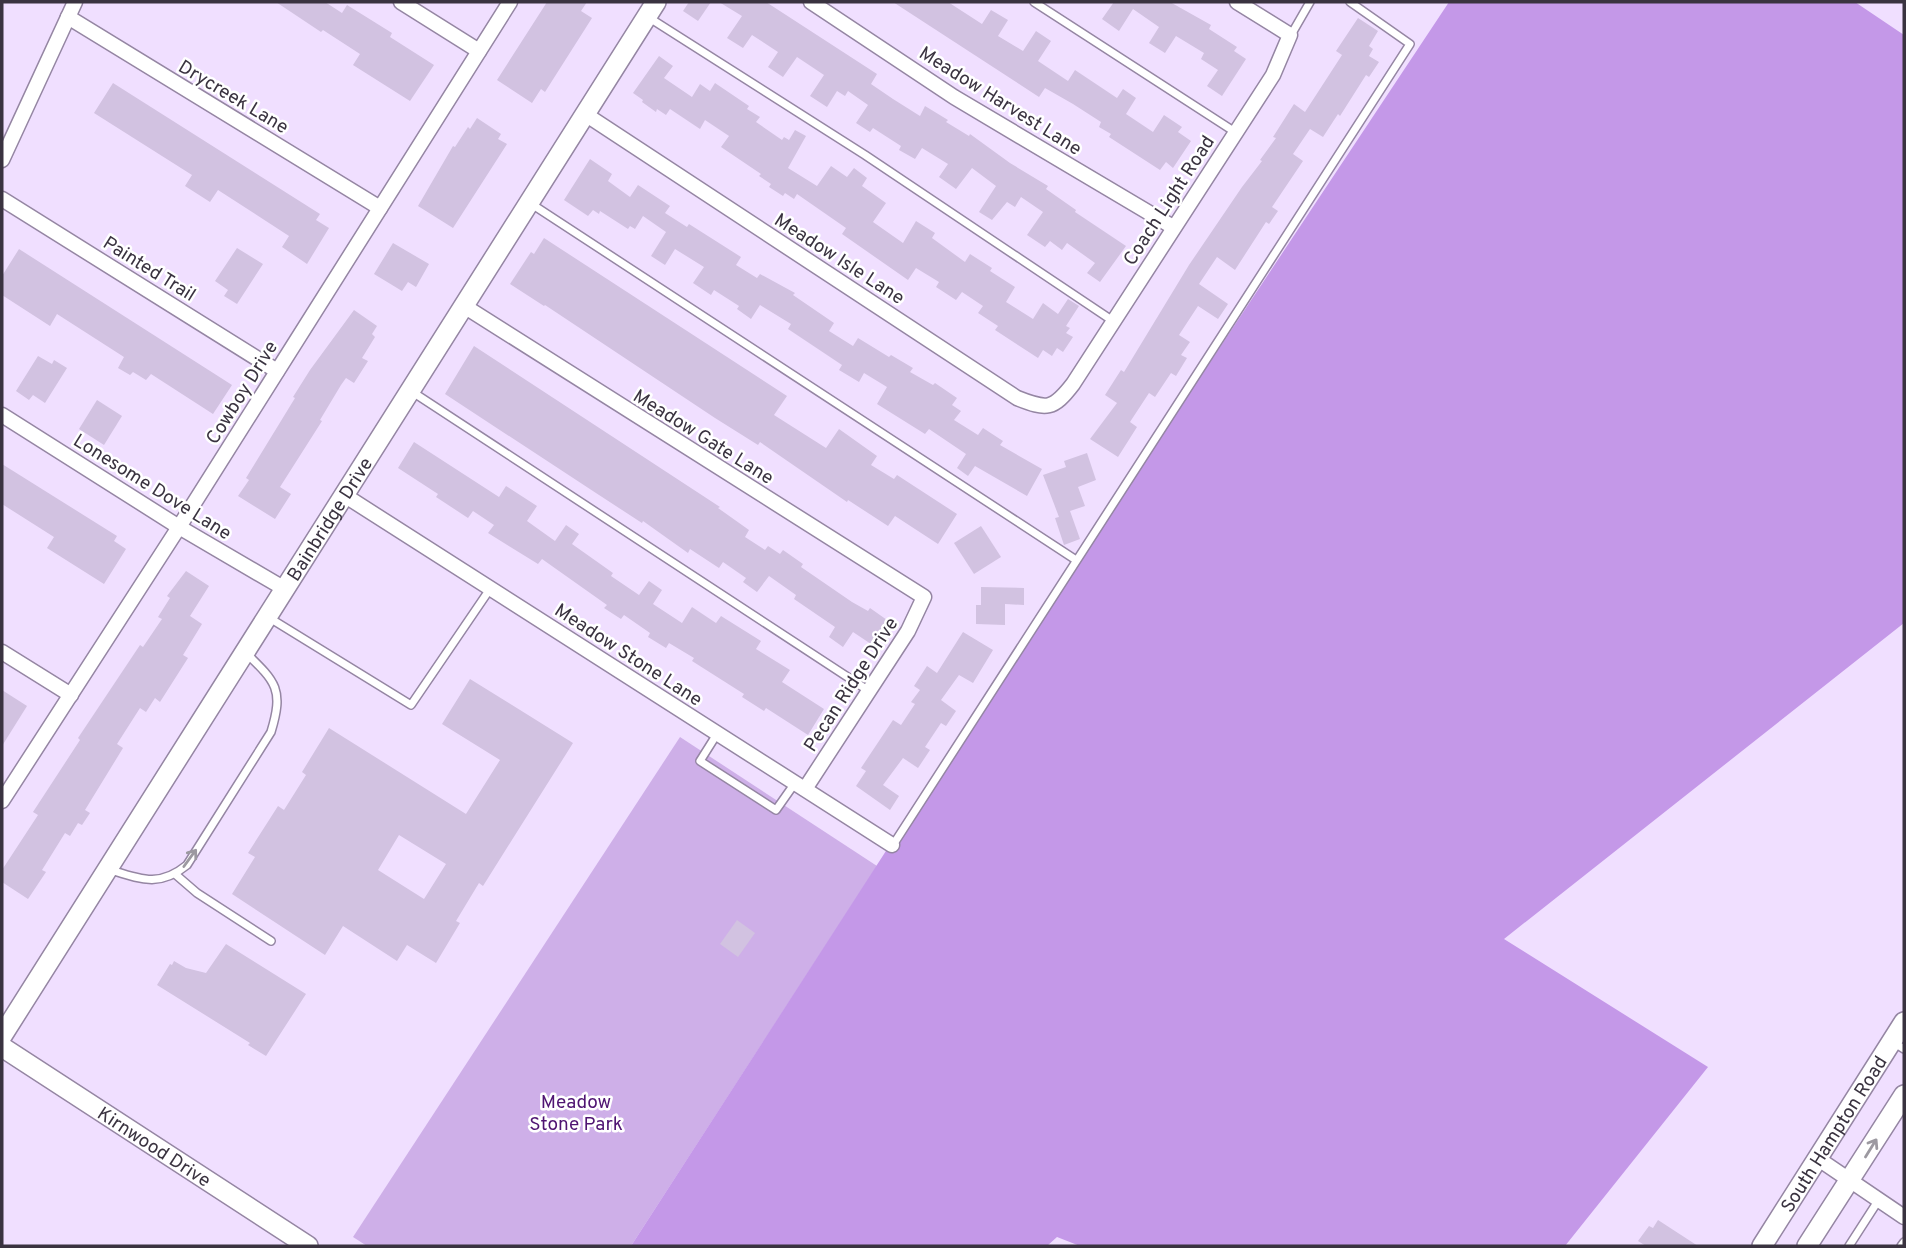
<svg xmlns="http://www.w3.org/2000/svg" width="1906" height="1248" font-family="Overpass,sans-serif">
<style>
.green{fill:#ceafe8}
.forest{fill:#c498e8}
.building{fill:#d2c2e1;fill-rule:evenodd}
.lines{fill:none;stroke-linecap:round;stroke-linejoin:round}
.lane-casing{stroke:#9586a3;stroke-width:10}
.street-casing{stroke:#9586a3;stroke-width:17}
.secondary-casing{stroke:#9586a3;stroke-width:22}
.lane{stroke:#fff;stroke-width:7}
.street{stroke:#fff;stroke-width:14}
.secondary{stroke:#fff;stroke-width:19}
.oneway{stroke:#9c99a0}
.labels{text-anchor:middle;stroke-width:5;stroke-linejoin:round;paint-order:stroke}
.street-label{font-size:19px;fill:#3a3340;stroke:#fff}
.park-label{font-size:19px;fill:#4f1472;stroke:#fff}
</style>
<rect width="100%" height="100%" fill="#f0dfff"/>
<!-- green -->
<polygon class="green" points="680,737 877,866 631,1246 367,1246 353,1237"/>
<!-- forest -->
<polygon class="forest" points="1449,2 1855,2 1904,35 1904,623 1504,939 1708,1067 1565,1246 1080,1246 1057,1237 1047,1246 631,1246 904,823"/>
<!-- building -->
<g class="building">
<polygon points="276,2 325,2 342,13 347,5 392,33 390,37 434,65 410,101 353,65 360,54 323,30 321,32"/>
<polygon points="547,2 587,2 581,11 592,18 545,92 541,89 532,103 497,80"/>
<polygon points="689,2 711,2 698,21 683,11"/>
<polygon points="719,2 766,2 877,74 871,84 893,99 920,116 925,106 948,120 946,122 969,136 970,134 1010,163 1048,186 1046,189 1076,210 1075,212 1126,246 1100,282 1087,273 1095,263 1067,243 1062,250 1050,241 1045,247 1027,235 1043,212 1021,197 1015,207 1007,202 992,220 979,212 996,186 972,168 956,189 939,177 948,164 922,148 915,159 899,150 901,146 873,128 870,132 856,123 868,105 848,91 845,96 837,91 827,107 810,96 824,75 797,57 783,77 768,67 778,52 752,35 743,48 727,38 742,16"/>
<polygon points="893,2 948,2 982,24 991,10 1008,20 998,36 1023,51 1036,31 1051,41 1038,61 1068,81 1075,70 1117,98 1123,89 1136,98 1126,114 1153,132 1164,115 1182,127 1178,132 1191,141 1173,168 1166,162 1160,170 1109,137 1111,134 1099,127 1101,122 1073,104 1045,88 1039,97"/>
<polygon points="1114,2 1170,2 1211,25 1209,29 1237,47 1234,51 1246,59 1222,96 1207,86 1218,70 1201,59 1204,53 1176,36 1165,53 1149,43 1159,27 1133,9 1119,31 1102,19"/>
<polygon points="1358,18 1378,31 1369,46 1373,49 1369,56 1379,62 1369,77 1366,75 1340,116 1338,114 1323,137 1310,129 1293,154 1303,161 1272,207 1278,211 1269,224 1266,222 1235,270 1217,257 1199,284 1228,304 1218,319 1198,306 1179,335 1190,342 1181,355 1187,358 1176,376 1171,373 1155,397 1149,393 1130,422 1137,427 1118,457 1090,439 1117,403 1105,395 1121,370 1124,372 1189,265 1242,187 1262,161 1260,160 1276,138 1273,137 1294,104 1305,112 1342,55 1336,51"/>
<polygon points="659,56 673,66 664,78 692,97 700,84 710,91 715,83 749,106 747,109 760,117 756,122 782,140 784,137 789,140 795,130 806,136 788,168 817,186 831,166 847,177 854,168 867,178 862,186 886,203 873,222 903,243 916,221 935,233 932,238 965,262 970,254 992,268 990,271 1015,287 1006,302 1033,319 1043,303 1058,314 1068,299 1079,306 1066,326 1070,328 1066,333 1073,337 1063,352 1057,348 1052,356 1043,350 1038,358 995,330 998,326 978,313 983,306 962,292 956,300 936,287 939,282 916,268 908,280 842,234 846,228 797,194 794,199 785,193 783,196 769,187 771,184 759,176 761,174 721,147 729,136 705,120 700,129 670,109 666,115 657,109 656,112 642,102 643,100 633,93"/>
<polygon points="113,83 320,214 316,220 329,228 307,264 282,247 289,236 218,190 210,202 185,186 192,175 94,113"/>
<polygon points="477,118 501,134 498,139 507,144 453,228 418,206 453,146 455,147 468,127 470,129"/>
<polygon points="590,159 612,174 608,181 630,197 638,185 670,206 665,213 687,227 689,224 741,257 736,265 757,278 760,274 795,293 793,295 834,323 829,331 853,346 858,338 889,357 891,355 913,368 910,372 933,385 935,383 957,398 952,405 961,411 954,420 978,435 983,428 1003,441 1000,445 1042,469 1027,496 975,466 968,476 957,468 966,454 929,429 925,434 877,404 887,387 864,373 859,382 839,370 842,365 788,329 791,324 760,305 751,319 737,309 739,306 714,290 711,295 693,283 704,267 675,249 665,265 651,256 666,232 643,216 635,229 630,226 628,229 600,211 599,214 593,210 588,216 564,200"/>
<polygon points="544,238 787,396 774,415 826,448 839,429 877,456 871,465 894,479 897,475 957,514 938,544 895,516 888,526 848,500 847,502 760,442 758,445 715,418 545,305 544,306 510,284 531,252 534,254"/>
<polygon points="393,243 429,264 416,287 408,282 402,291 374,274"/>
<polygon points="237,248 263,264 237,304 224,296 228,290 215,281"/>
<polygon points="19,249 232,385 213,414 151,374 146,380 133,372 130,375 118,368 124,357 57,314 50,326 2,295 2,276"/>
<polygon points="354,310 377,326 372,334 375,337 362,358 368,361 354,383 346,378 341,385 320,420 322,421 280,487 291,494 275,519 238,496 249,480 246,478 295,398 293,397 310,370"/>
<polygon points="474,346 720,507 718,508 749,530 745,537 765,550 768,546 780,554 783,550 803,564 801,567 852,602 868,611 870,608 887,620 871,644 853,632 843,647 829,637 835,627 794,599 796,595 769,576 757,592 743,582 746,578 723,562 719,568 690,549 688,553 643,521 642,523 599,495 445,394"/>
<polygon points="38,356 52,364 54,360 67,368 45,403 33,395 29,400 16,391"/>
<polygon points="97,400 122,416 104,445 79,429"/>
<polygon points="414,442 499,497 506,486 537,506 527,521 555,541 566,525 579,534 572,544 613,573 611,576 639,595 649,581 662,590 653,604 682,623 692,607 716,623 721,616 761,641 756,649 790,670 782,682 824,709 808,735 766,708 764,711 742,697 744,694 692,661 694,658 669,643 666,648 648,637 650,633 624,615 621,619 604,608 607,605 542,559 538,564 488,533 494,525 473,511 468,518 436,497 438,494 398,468"/>
<polygon points="1087,453 1096,480 1078,487 1085,506 1070,511 1080,539 1064,545 1055,518 1059,517 1043,475 1066,467 1064,461"/>
<polygon points="2,464 117,536 114,541 126,549 104,584 47,548 54,537 2,504"/>
<polygon points="981,526 1001,557 974,574 954,543"/>
<polygon points="186,571 209,586 190,616 202,624 183,655 188,658 160,702 155,698 146,712 140,708 117,744 123,748 85,810 90,813 82,825 78,823 70,836 65,833 42,870 46,872 28,899 2,882 2,870 38,815 33,812 80,740 78,738 140,645 143,647 162,619 158,617 170,598 167,596"/>
<polygon points="981,587 1024,588 1024,605 1005,604 1005,625 976,624 976,605 981,605"/>
<polygon points="963,632 993,650 973,683 959,675 941,700 956,711 946,726 941,723 925,747 930,750 918,768 903,758 883,785 899,796 890,810 856,786 866,771 861,768 893,720 901,725 915,704 911,702 920,690 914,686 927,666 937,673"/>
<path d="M470,679L573,743L483,886L479,883L456,921L460,923L436,963L407,945L397,961L343,926L325,955L232,894L255,857L248,853L278,806L284,810L306,775L302,772L329,728L466,814L500,760L442,724ZM399,835L446,864L424,899L378,870Z"/>
<polygon points="2,690 27,706 2,746"/>
<polygon points="737,920 755,933 738,957 720,944"/>
<polygon points="226,944 306,994 266,1056 248,1045 250,1043 157,985 170,964 172,965 174,961 186,968 206,973"/>
<polygon points="1658,1220 1698,1246 1646,1246 1638,1241 1649,1226 1653,1228"/>
</g>
<g class="lines">
<defs>
<g id="lane">
<polyline points="1034,2 1235,132"/>
<polyline points="648,17 865,155 1113,321"/>
<polyline points="1291,35 1310,2"/>
<polyline points="530,203 1076,560"/>
<polyline points="411,391 869,691"/>
<polyline points="268,617 411,705 490,589"/>
<polyline points="717,734 700,761 776,810 795,783"/>
<polyline points="893,845 1410,44 1350,2"/>
<path d="M108,869C140,879 159,888 187,865L271,732C284,689 276,682 245,652"/>
<polyline points="175,874 197,893 271,941"/>
<polyline points="1893,1042 1904,1049"/>
<polyline points="1849,1246 1878,1201"/>
<polyline points="1901,1246 1904,1242"/>
</g>
<g id="street">
<polyline points="401,2 479,51"/>
<polyline points="811,2 954,97 1173,227"/>
<polyline points="68,17 380,208"/>
<path d="M585,114L1017,398C1047,410 1053,410 1073,384L1273,75L1290,35L1237,2"/>
<polyline points="2,160 75,2"/>
<polyline points="2,199 277,371"/>
<polyline points="464,306 924,597 908,631 805,789"/>
<polyline points="2,415 179,527 285,589"/>
<polyline points="344,495 892,845"/>
<polyline points="2,652 71,695"/>
<polyline points="2,801 179,527 510,2"/>
<polyline points="1817,1158 1904,1217"/>
</g>
<g id="secondary">
<path id="s1" d="M2,1036L656,2"/>
<path id="s2" d="M2,1047L308,1246"/>
<path id="s3" d="M1762,1246L1904,1022"/>
<polyline points="1807,1246 1904,1095"/>
</g>
</defs>
<!-- lane casing -->
<use href="#lane" class="lane-casing"/>
<!-- street casing -->
<use href="#street" class="street-casing"/>
<!-- secondary casing -->
<use href="#secondary" class="secondary-casing"/>
<!-- lane -->
<use href="#lane" class="lane"/>
<!-- street -->
<use href="#street" class="street"/>
<!-- secondary -->
<use href="#secondary" class="secondary"/>
</g>
<!-- one-way arrows -->
<defs><path id="oneway-shaft" d="M-6 0H5M1.5-3L5.5 0L1.5 3" fill="none" stroke-width="1.6" stroke-linecap="round" stroke-linejoin="round" transform="scale(1.75)"/></defs>
<g class="oneway">
<use href="#oneway-shaft" transform="translate(190 858) rotate(-54)"/>
<use href="#oneway-shaft" transform="translate(1871 1148) rotate(-58)"/>
</g>
<g class="labels">
<!-- street labels -->
<g class="street-label">
<text transform="translate(234 96) rotate(31)" y="7">Drycreek Lane</text>
<text transform="translate(1001 100) rotate(32)" y="7">Meadow Harvest Lane</text>
<text transform="translate(1168 200) rotate(-57)" y="7">Coach Light Road</text>
<text transform="translate(840 258) rotate(33)" y="7">Meadow Isle Lane</text>
<text transform="translate(150 268) rotate(32)" y="7">Painted Trail</text>
<text transform="translate(241 392) rotate(-58)" y="7">Cowboy Drive</text>
<text transform="translate(704 436) rotate(32)" y="7">Meadow Gate Lane</text>
<text transform="translate(153 486) rotate(32)" y="7">Lonesome Dove Lane</text>
<text dy="7" stroke="none"><textPath href="#s1" startOffset="612">Bainbridge Drive</textPath></text>
<text transform="translate(629 654) rotate(33)" y="7">Meadow Stone Lane</text>
<text transform="translate(850 684) rotate(-57)" y="7">Pecan Ridge Drive</text>
<text dy="7" stroke="none"><textPath href="#s3" startOffset="133">South Hampton Road</textPath></text>
<text dy="7" stroke="none"><textPath href="#s2" startOffset="182">Kirnwood Drive</textPath></text>
</g>
<!-- park labels -->
<g class="park-label">
<text x="576" y="1108">Meadow<tspan x="576" dy="22">Stone Park</tspan></text>
</g>
</g>
<!-- border -->
<rect width="1906" height="1248" fill="none" stroke="#3a3340" stroke-width="7"/>
</svg>
